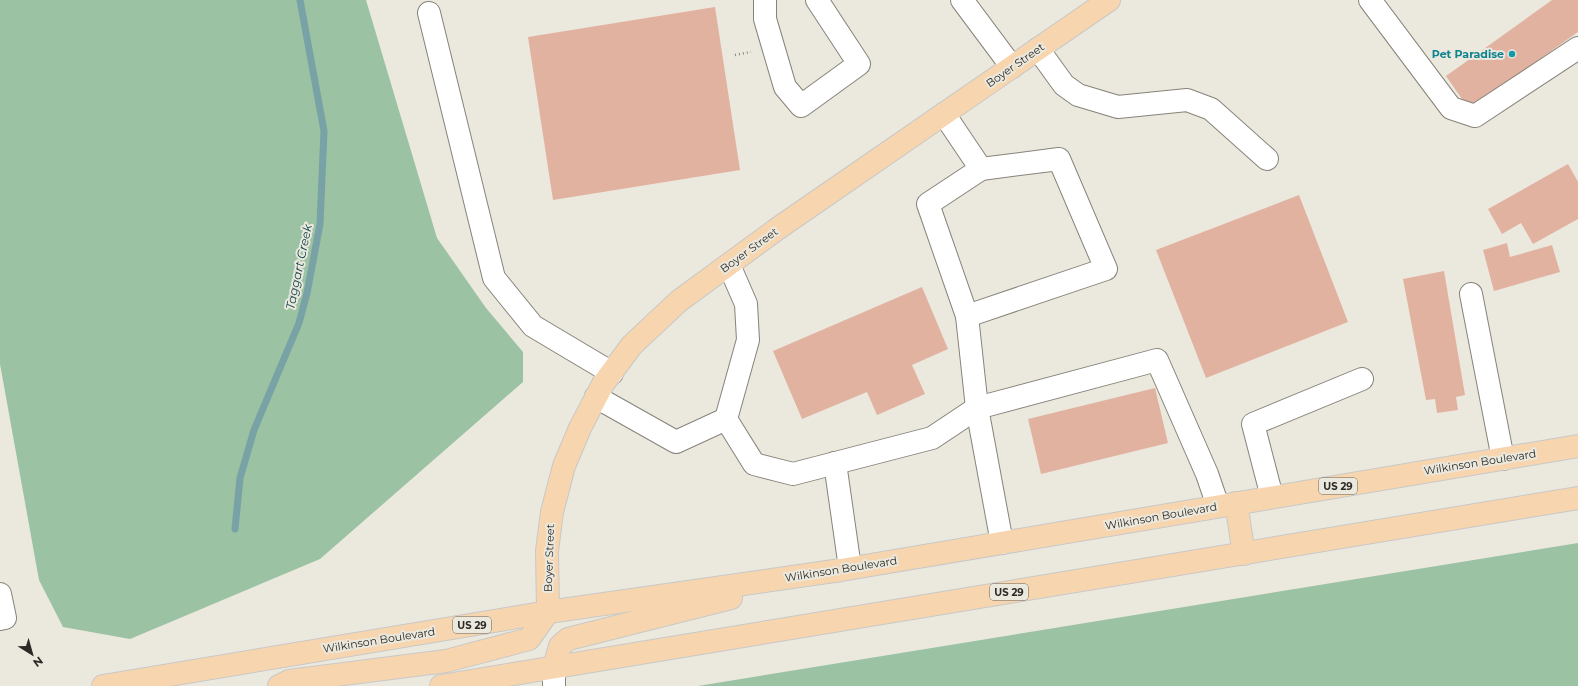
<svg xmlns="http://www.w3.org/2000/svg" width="1578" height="686" font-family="Montserrat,sans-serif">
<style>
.forest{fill:#9bc2a3}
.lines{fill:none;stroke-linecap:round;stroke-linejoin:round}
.stream{stroke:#78a2a5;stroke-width:7}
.building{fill:#e2b2a1}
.minor-casing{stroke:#86837a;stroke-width:24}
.major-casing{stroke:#c8c8c7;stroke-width:24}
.path{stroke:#8a8881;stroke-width:2.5;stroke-dasharray:1 3;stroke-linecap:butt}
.minor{stroke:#fff;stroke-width:22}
.major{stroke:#f7d6af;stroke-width:22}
.culture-dot{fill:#0f9aa8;stroke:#ebe8de;stroke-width:1.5}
.labels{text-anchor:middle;stroke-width:4;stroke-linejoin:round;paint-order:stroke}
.shield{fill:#ebe8de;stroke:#65635d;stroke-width:1}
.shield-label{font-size:10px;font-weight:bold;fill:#2b2a26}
.culture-label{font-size:11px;font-weight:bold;fill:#0d838f;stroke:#ebe8de;text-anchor:end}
.street-label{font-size:11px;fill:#2b2a26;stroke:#ebe8de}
.water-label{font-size:12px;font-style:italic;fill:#0d4449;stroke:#ebe8de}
</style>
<rect width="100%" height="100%" fill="#ebe8de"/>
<!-- forest -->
<g class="forest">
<polygon points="0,0 366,0 437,238 486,308 523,352 523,382 320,559 130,639 63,627 39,580 0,364"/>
<polygon points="1578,543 1578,686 698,686"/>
</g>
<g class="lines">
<!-- stream -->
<polyline class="stream" points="235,529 240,478 254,430 299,323 307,293 320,224 324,131 300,0"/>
</g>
<!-- building -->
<g class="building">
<polygon points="1552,0 1578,0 1578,32 1469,109 1446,76"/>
<polygon points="715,7 740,170 553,200 528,37"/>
<polygon points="1568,164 1578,182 1578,219 1533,244 1521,223 1502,234 1488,209"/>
<polygon points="1299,195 1348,322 1206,378 1156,250"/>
<polygon points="1507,243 1510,257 1552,245 1560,272 1494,291 1483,250"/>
<polygon points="1444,271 1465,395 1456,397 1458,410 1437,413 1435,399 1426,400 1403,279"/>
<polygon points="922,287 948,349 912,365 925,394 877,415 867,392 802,419 773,351"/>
<polygon points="1155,388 1168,443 1041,474 1028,419"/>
</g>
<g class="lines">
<defs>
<g id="minor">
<polyline points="765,0 765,19 785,87 801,106 859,64 817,0"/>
<polyline points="962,0 1012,67"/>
<polyline points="1370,0 1451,108 1475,116 1578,48"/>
<polyline points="429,13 494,278 533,326 612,373"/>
<polyline points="1038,49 1064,85 1078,95 1118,107 1187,100 1211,109 1267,159"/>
<polyline points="944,114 981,169 1059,159 1106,269 967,316"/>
<polyline points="981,169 928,204 967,316 977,408 1002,543"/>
<polyline points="729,265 746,304 748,340 726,419 754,464 793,474 932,438 977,408 1157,360 1207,474 1218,506"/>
<polyline points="1471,294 1503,459"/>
<polyline points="596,397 676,442 726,419"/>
<polyline points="835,463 850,568"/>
<polyline points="1272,497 1253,424 1362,379"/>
<polyline points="0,594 5,618 0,619"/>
<polyline points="554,686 554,667"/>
</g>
<g id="major">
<polyline points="1236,503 1244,554"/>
<polyline points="554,667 560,646 568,639 731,598"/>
<polyline points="103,686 548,612 841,570 1578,446"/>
<polyline points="279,686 289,681 446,661 529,639 548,612 547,551 552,512 564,466 580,428 603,384 632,345 679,301 777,229 1109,0"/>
<polyline points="441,686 1578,498"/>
</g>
</defs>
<!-- minor casing -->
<use href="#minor" class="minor-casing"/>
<!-- major casing -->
<use href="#major" class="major-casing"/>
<!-- path -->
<polyline class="path" points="735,55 751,52"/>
<!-- minor -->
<use href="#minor" class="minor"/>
<!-- major -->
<use href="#major" class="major"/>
</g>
<!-- markers -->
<circle class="culture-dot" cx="1512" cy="54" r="4"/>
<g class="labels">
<!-- shield labels -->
<g class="shield">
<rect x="1319" y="478" width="38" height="16" rx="3"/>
<rect x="990" y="584" width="38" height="16" rx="3"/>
<rect x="453" y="617" width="38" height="16" rx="3"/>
</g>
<g class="shield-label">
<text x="1338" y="490">US 29</text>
<text x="1009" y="596">US 29</text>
<text x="472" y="629">US 29</text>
</g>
<!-- culture labels -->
<g class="culture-label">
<text x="1504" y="58">Pet Paradise</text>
</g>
<!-- street labels -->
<g class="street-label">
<text transform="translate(1015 65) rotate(-35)" y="4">Boyer Street</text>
<text transform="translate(749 250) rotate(-36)" y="4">Boyer Street</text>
<text transform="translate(1480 462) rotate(-9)" y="4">Wilkinson Boulevard</text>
<text transform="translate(1161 516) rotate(-10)" y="4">Wilkinson Boulevard</text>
<text transform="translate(549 558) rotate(-88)" y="4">Boyer Street</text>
<text transform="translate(841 569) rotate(-9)" y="4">Wilkinson Boulevard</text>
<text transform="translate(379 640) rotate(-9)" y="4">Wilkinson Boulevard</text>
</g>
<!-- water labels -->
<g class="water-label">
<text transform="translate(299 267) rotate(-78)" y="4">Taggart Creek</text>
</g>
</g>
<!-- north arrow -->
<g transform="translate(32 654) rotate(143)" stroke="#ebe8de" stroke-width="3" paint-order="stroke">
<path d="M0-3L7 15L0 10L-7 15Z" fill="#2b2a26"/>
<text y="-6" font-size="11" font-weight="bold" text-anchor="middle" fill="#2b2a26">N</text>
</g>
</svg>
